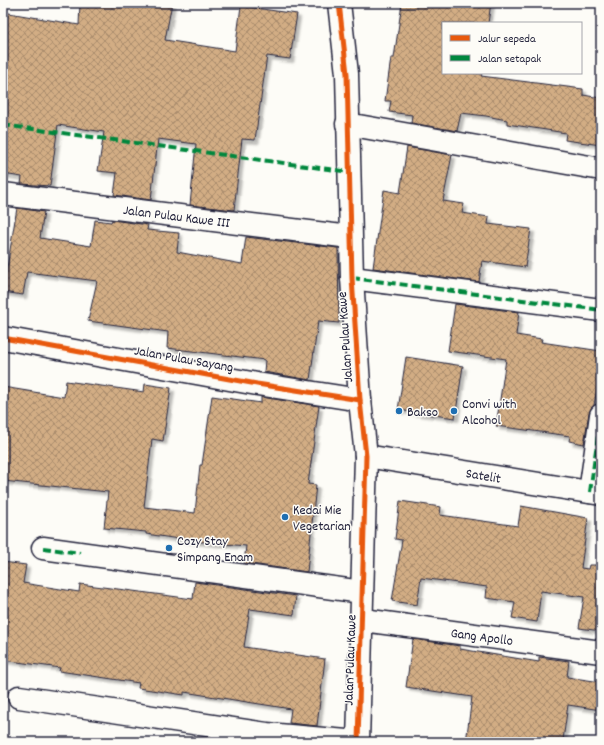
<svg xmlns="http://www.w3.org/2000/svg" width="604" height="745" font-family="Dekko,sans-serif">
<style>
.building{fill:url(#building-cross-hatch);stroke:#22223b;filter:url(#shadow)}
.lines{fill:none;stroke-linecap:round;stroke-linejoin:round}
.street-casing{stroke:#22223b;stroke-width:25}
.secondary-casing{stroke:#22223b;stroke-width:25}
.street{stroke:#fdfcf7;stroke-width:22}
.secondary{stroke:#fdfcf7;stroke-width:22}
.quiet{stroke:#00873e;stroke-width:4;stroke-dasharray:8 4;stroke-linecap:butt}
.cycleway-casing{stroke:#fdfcf7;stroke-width:8}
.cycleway{stroke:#e8590c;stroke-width:5}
.poi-dot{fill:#1f6fb2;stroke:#fdfcf7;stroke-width:1.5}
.labels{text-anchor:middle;stroke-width:3;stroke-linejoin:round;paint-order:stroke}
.street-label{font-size:14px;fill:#22223b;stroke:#fdfcf7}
.poi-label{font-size:14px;fill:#22223b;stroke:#fdfcf7;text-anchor:start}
</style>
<defs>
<pattern id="building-cross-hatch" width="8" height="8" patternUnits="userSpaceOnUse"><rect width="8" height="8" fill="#d2ad84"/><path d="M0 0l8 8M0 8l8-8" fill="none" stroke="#aa8c6d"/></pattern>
<filter id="shadow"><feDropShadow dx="3.5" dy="3.5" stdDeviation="1" flood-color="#0004"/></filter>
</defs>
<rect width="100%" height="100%" fill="#fdfcf7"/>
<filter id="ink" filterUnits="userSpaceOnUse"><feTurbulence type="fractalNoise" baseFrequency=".025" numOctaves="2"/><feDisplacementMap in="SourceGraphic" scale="8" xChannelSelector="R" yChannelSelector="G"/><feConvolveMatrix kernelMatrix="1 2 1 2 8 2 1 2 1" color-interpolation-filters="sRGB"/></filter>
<g filter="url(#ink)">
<!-- building -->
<g class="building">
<polygon points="80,3 172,3 165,40 235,51 241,6 297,14 290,59 267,56 255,140 242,139 234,210 190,205 196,144 158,139 151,200 114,195 117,173 98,171 104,132 58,125 50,186 21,184 22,177 3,174 3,12 79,25"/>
<polygon points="402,3 491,3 488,23 443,23 443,73 471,73 482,74 481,76 583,89 583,95 601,98 601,145 565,140 566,133 507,124 507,120 486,116 461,113 457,131 411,123 412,115 389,112 391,101 385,101 391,58 394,58"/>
<polygon points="407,147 452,155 443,201 464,204 462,213 489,217 488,224 531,229 525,267 482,261 479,282 373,268 384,190 400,193"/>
<polygon points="17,208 44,212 40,238 91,246 95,220 111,222 112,220 148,225 147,230 179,233 177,252 242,264 246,237 338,248 339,323 318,321 310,380 264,372 265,360 167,348 168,332 88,321 97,281 27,272 23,295 3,292"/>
<polygon points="455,304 519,312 516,335 542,339 541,342 601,351 599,389 597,389 594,405 589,413 584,444 569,441 570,436 496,426 506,359 448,351"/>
<polygon points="406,357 463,366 455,418 398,410"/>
<polygon points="66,381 144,392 145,384 171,388 163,441 152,439 144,507 195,513 200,465 202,465 212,396 261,403 261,397 319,406 308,484 316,485 307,572 244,563 246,546 192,541 146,534 146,532 104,528 108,492 3,481 3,387 64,397"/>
<polygon points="400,501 441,507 440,515 518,526 521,506 588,518 581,568 588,569 589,565 601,565 601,631 579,628 584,597 541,591 537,622 512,618 515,602 486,598 487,587 421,578 417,605 392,601 402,540 395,539"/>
<polygon points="3,562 26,565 23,583 79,592 80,584 193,599 195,582 296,596 294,615 250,609 244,647 325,659 317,726 289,723 291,709 184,692 184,695 138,688 139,683 59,671 60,668 3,660"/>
<polygon points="413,639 460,646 460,649 539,662 539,657 569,661 567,677 601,682 601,710 568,705 563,740 557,739 557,742 466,742 472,697 406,687"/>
</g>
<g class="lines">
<defs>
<g id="street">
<polyline points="347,124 601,169"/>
<path id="s1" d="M3,194L350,237"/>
<polyline points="352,278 601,310"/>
<polyline points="3,338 257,384 360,400"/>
<path id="s2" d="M366,456L601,494"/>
<polyline points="590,492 601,415"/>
<polyline points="43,548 362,592"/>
<path id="s3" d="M363,620L601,652"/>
<polyline points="19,697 267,734 358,742"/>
</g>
<polyline id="secondary" points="339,3 347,74 352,278 360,400 366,456 358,742"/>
</defs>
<!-- street casing -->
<use href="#street" class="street-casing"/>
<!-- secondary casing -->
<use href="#secondary" class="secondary-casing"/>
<!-- street -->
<use href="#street" class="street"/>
<!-- secondary -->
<use href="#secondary" class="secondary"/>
<!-- quiet -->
<g class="quiet">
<polyline points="3,125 350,172"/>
<polyline points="352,278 601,310"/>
<polyline points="590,492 601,415"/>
<polyline points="43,548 80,553"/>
</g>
<defs>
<g id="cycleway">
<polyline points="339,3 347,74 352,278 360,400 366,456 358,742"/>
<polyline points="3,338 257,384 360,400"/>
</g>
</defs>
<!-- cycleway casing -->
<use href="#cycleway" class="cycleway-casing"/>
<!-- cycleway -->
<use href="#cycleway" class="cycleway"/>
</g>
</g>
<!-- markers -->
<g class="poi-dot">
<circle cx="399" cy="411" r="4"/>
<circle cx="454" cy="411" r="4"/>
<circle cx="285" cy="517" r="4"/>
<circle cx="169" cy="548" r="4"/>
</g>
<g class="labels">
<!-- street labels -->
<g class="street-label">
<text dy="5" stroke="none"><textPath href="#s1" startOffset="175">Jalan Pulau Kawe III</textPath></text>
<text transform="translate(344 337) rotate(-94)" y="5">Jalan Pulau Kawe</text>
<text transform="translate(184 358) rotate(10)" y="5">Jalan Pulau Sayang</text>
<text dy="5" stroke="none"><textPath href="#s2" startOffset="119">Satelit</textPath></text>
<text dy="5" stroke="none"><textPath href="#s3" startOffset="120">Gang Apollo</textPath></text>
<text transform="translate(349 660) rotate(-88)" y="5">Jalan Pulau Kawe</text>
</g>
<!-- poi labels -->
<g class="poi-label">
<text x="462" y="408">Convi with<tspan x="462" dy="16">Alcohol</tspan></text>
<text x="407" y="416">Bakso</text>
<text x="293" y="514">Kedai Mie<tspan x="293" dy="16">Vegetarian</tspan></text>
<text x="177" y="545">Cozy Stay<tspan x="177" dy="16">Simpang Enam</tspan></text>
</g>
</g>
<!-- margin -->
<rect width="604" height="745" fill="none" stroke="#fdfcf7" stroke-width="16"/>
<rect x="8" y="8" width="588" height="729" fill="none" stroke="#22223b" stroke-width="1.5" filter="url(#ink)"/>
<!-- legend -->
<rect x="442" y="22" width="140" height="52" fill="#fdfcf7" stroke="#a5a5ac"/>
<rect x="450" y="35" width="20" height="6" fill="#e8590c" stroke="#a5a5ac"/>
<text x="478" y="42" font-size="12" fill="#22223b">Jalur sepeda</text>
<rect x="450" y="55" width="20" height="6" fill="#00873e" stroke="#a5a5ac"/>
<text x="478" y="62" font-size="12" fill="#22223b">Jalan setapak</text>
</svg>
